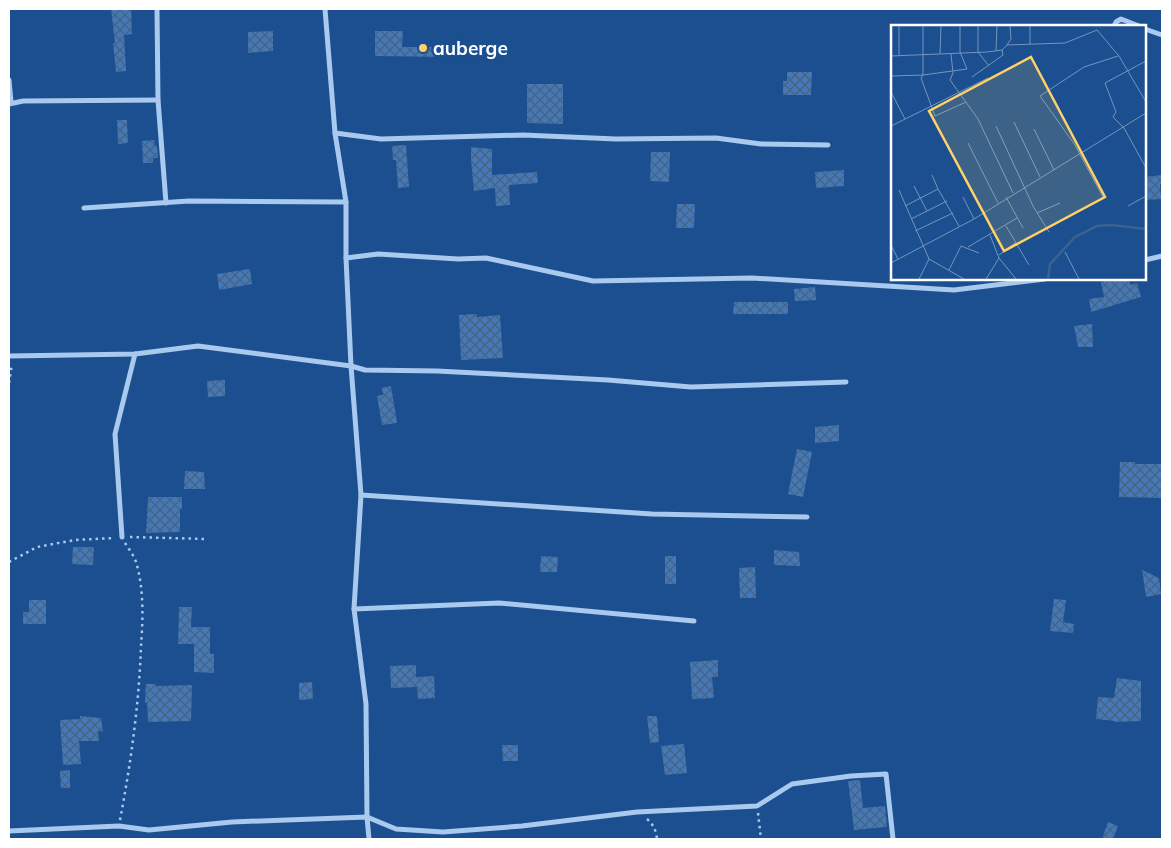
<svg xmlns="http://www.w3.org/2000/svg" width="1171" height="848" font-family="Mulish,sans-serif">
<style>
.building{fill:url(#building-cross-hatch)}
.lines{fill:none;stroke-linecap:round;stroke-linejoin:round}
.path{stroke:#a9c9ee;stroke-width:2.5;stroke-dasharray:2.5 4;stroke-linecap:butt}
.street{stroke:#a9c9ee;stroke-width:5}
.poi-dot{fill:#ffd166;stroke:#1b4f8f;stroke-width:2}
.labels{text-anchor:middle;stroke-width:5;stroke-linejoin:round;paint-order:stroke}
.poi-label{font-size:19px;font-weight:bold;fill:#fff;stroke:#1b4f8f;text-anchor:start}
.inset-river{fill:none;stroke:#3c6290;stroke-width:2.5}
.inset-road{fill:none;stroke:#7695bc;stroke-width:1}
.view{fill:#ffd166;fill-opacity:0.15;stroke:#ffd166;stroke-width:2.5}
.inset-edge{fill:none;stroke:#fff;stroke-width:2.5}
</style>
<defs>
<pattern id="building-cross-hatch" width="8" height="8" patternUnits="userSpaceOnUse" patternTransform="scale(1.25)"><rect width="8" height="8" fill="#4478b7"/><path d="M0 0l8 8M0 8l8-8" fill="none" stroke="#486282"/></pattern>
</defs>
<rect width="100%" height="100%" fill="#1b4f8f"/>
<!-- building -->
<g class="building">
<polygon points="111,9 131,9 132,34 124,35 126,71 116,72 113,43 115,43"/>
<polygon points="273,31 273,51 248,53 248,32"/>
<polygon points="375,31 403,31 402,47 446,47 445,57 375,56"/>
<polygon points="787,72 812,72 811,95 783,95 783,81 787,81"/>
<polygon points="527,84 563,84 563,124 527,123"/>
<polygon points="117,120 127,120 128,143 118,144"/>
<polygon points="154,140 155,146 157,145 158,158 153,158 153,163 143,163 142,141"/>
<polygon points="406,145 409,187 398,188 396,160 393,160 392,146"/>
<polygon points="471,147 492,149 492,175 537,172 538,183 509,185 510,205 496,206 495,188 474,191 471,160"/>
<polygon points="651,152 670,152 669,182 650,181"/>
<polygon points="844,170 844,186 816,188 815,172"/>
<polygon points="1162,175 1162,184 1160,184 1161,199 1145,200 1145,177"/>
<polygon points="677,204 695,204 694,228 676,228"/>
<polygon points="250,269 252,284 219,290 217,274"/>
<polygon points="1117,279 1129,279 1130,285 1137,283 1141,297 1091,312 1089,299 1104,297 1101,282"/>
<polygon points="815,287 816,300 795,301 794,289"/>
<polygon points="734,302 788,302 788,314 733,314"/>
<polygon points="477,314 477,317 500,315 503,358 461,360 459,315"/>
<polygon points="1092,324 1093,347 1078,347 1074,326"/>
<polygon points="225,380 225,396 208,397 207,381"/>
<polygon points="391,386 397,423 382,425 377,396 383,395 382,388"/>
<polygon points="839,425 839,441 815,443 815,427"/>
<polygon points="797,449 812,452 803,497 788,494"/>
<polygon points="1120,462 1135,462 1135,464 1162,464 1162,498 1119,497"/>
<polygon points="185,471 204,472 205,489 184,489"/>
<polygon points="148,497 182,497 182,509 180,509 180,532 146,533"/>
<polygon points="73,547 94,547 93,565 72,564"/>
<polygon points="774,550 799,552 800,566 774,565"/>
<polygon points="541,556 558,557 557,572 540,572"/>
<rect x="665" y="556" width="11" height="28"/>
<polygon points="755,567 756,598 740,598 739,568"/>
<polygon points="1142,570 1159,578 1161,594 1146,597"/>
<polygon points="1054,599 1066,600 1063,622 1074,624 1073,633 1050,631"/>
<polygon points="29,600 46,600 46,624 23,624 23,612 29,612"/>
<polygon points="179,607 192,607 191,627 210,627 210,654 214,654 214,673 194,672 194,644 178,644"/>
<polygon points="718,660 718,677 712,677 714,698 692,699 690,662"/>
<polygon points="416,665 416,677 434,676 435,698 418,699 417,687 391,688 390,666"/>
<polygon points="1117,678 1141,681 1141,721 1115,722 1115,721 1096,719 1098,697 1114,698"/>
<polygon points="312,682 313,699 299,700 299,683"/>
<polygon points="146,684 156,684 156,686 192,685 191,721 148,722 147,703 145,702"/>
<polygon points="80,716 101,718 103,732 98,731 99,741 79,741 81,764 63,765 60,720 80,719"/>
<polygon points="647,716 657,716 659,742 650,743"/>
<polygon points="684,744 687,773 665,775 661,746"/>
<polygon points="502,745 518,745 518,761 503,761"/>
<polygon points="70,770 70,788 61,788 60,771"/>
<polygon points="860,780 863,808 885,806 887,827 854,830 848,781"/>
<polygon points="1108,822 1118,826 1113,839 1102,839"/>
</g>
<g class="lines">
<!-- path -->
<g class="path">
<polyline points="9,383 12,364"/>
<polyline points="130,537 206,539"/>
<polyline points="9,562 37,547 75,540 114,538"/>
<polyline points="758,813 761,839"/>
<path d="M647,819C654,825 656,831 657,839"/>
<path d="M120,820C131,762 139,704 141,646C143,619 144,588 136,562C134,556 129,549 125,543"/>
</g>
<!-- street -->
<g class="street">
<polyline points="157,9 158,100 166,203"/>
<polyline points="325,9 335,133 346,202 346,258 351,366 361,495 354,609 366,704 367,817 369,839"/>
<polyline points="1114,26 1116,22 1121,19 1139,26"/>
<polyline points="1145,29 1162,35"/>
<polyline points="9,80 11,102"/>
<polyline points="9,104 23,101 158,100"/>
<polyline points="335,133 381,139 523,135 616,139 716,138 761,144 828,145"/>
<polyline points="84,208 189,201 346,202"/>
<polyline points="346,258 378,254 458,259 486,258 593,281 752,278 954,290 1045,279"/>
<polyline points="1145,260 1162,256"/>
<polyline points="9,356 135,354 198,346 351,366 365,370 437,371 608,380 691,387 846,382"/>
<polyline points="361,495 652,514 807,517"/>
<polyline points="122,537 115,434 135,354"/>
<polyline points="354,609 499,603 694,621"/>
<polyline points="9,831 119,826 149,830 232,822 367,817 396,829 443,832 522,826 637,812 757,806 792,784 851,776 886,774 893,839"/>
</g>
</g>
<!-- markers -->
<circle class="poi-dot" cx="423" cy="48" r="5"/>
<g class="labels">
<!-- poi labels -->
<g class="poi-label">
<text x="433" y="55">auberge</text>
</g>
</g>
<!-- overview -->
<g transform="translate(891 25)">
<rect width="255" height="255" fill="#1b4f8f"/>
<path class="inset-river" d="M157,254L159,239L184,212L206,201L220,200L255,204"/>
<path class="inset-road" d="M8,1V31M69,1V27L76,44L32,50L30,53L44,91L75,77M87,1V27L98,41M139,19V1M116,20L120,14L119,1M105,26L106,1M49,29L50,1M60,29L62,48L59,55L87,94L122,168M0,31L96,27L111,25L116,20L174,18L206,5L228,31L255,77M255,36L214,58L225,87L222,92L233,103L255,143M0,51L32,50V1M81,52L112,30L111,25M0,67L14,94M123,97L149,152M0,101L97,53M105,101L142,181L158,207M143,104L163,145M77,118L107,178M41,150L47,164M23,161L36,186M8,165L38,234L73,254M72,172L83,194M115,172L132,203M213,174L184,120L149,71L193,42L227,31M14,181L47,164L68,201M237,181L255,171M146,188L169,178M20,194L56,176M115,201L138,240M24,206L62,188M99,210L108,233L125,254M0,220L7,234M77,222L126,193M174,227L188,254M108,230L124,218M0,238L83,194L255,88M58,245L70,221L88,228M28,254L38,234M95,254L108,233"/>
<path class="view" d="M140,32L214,172L113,226L38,86Z"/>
<rect width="255" height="255" class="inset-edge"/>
</g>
<!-- border -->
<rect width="1171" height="848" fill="none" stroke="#ffffff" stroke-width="20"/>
</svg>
